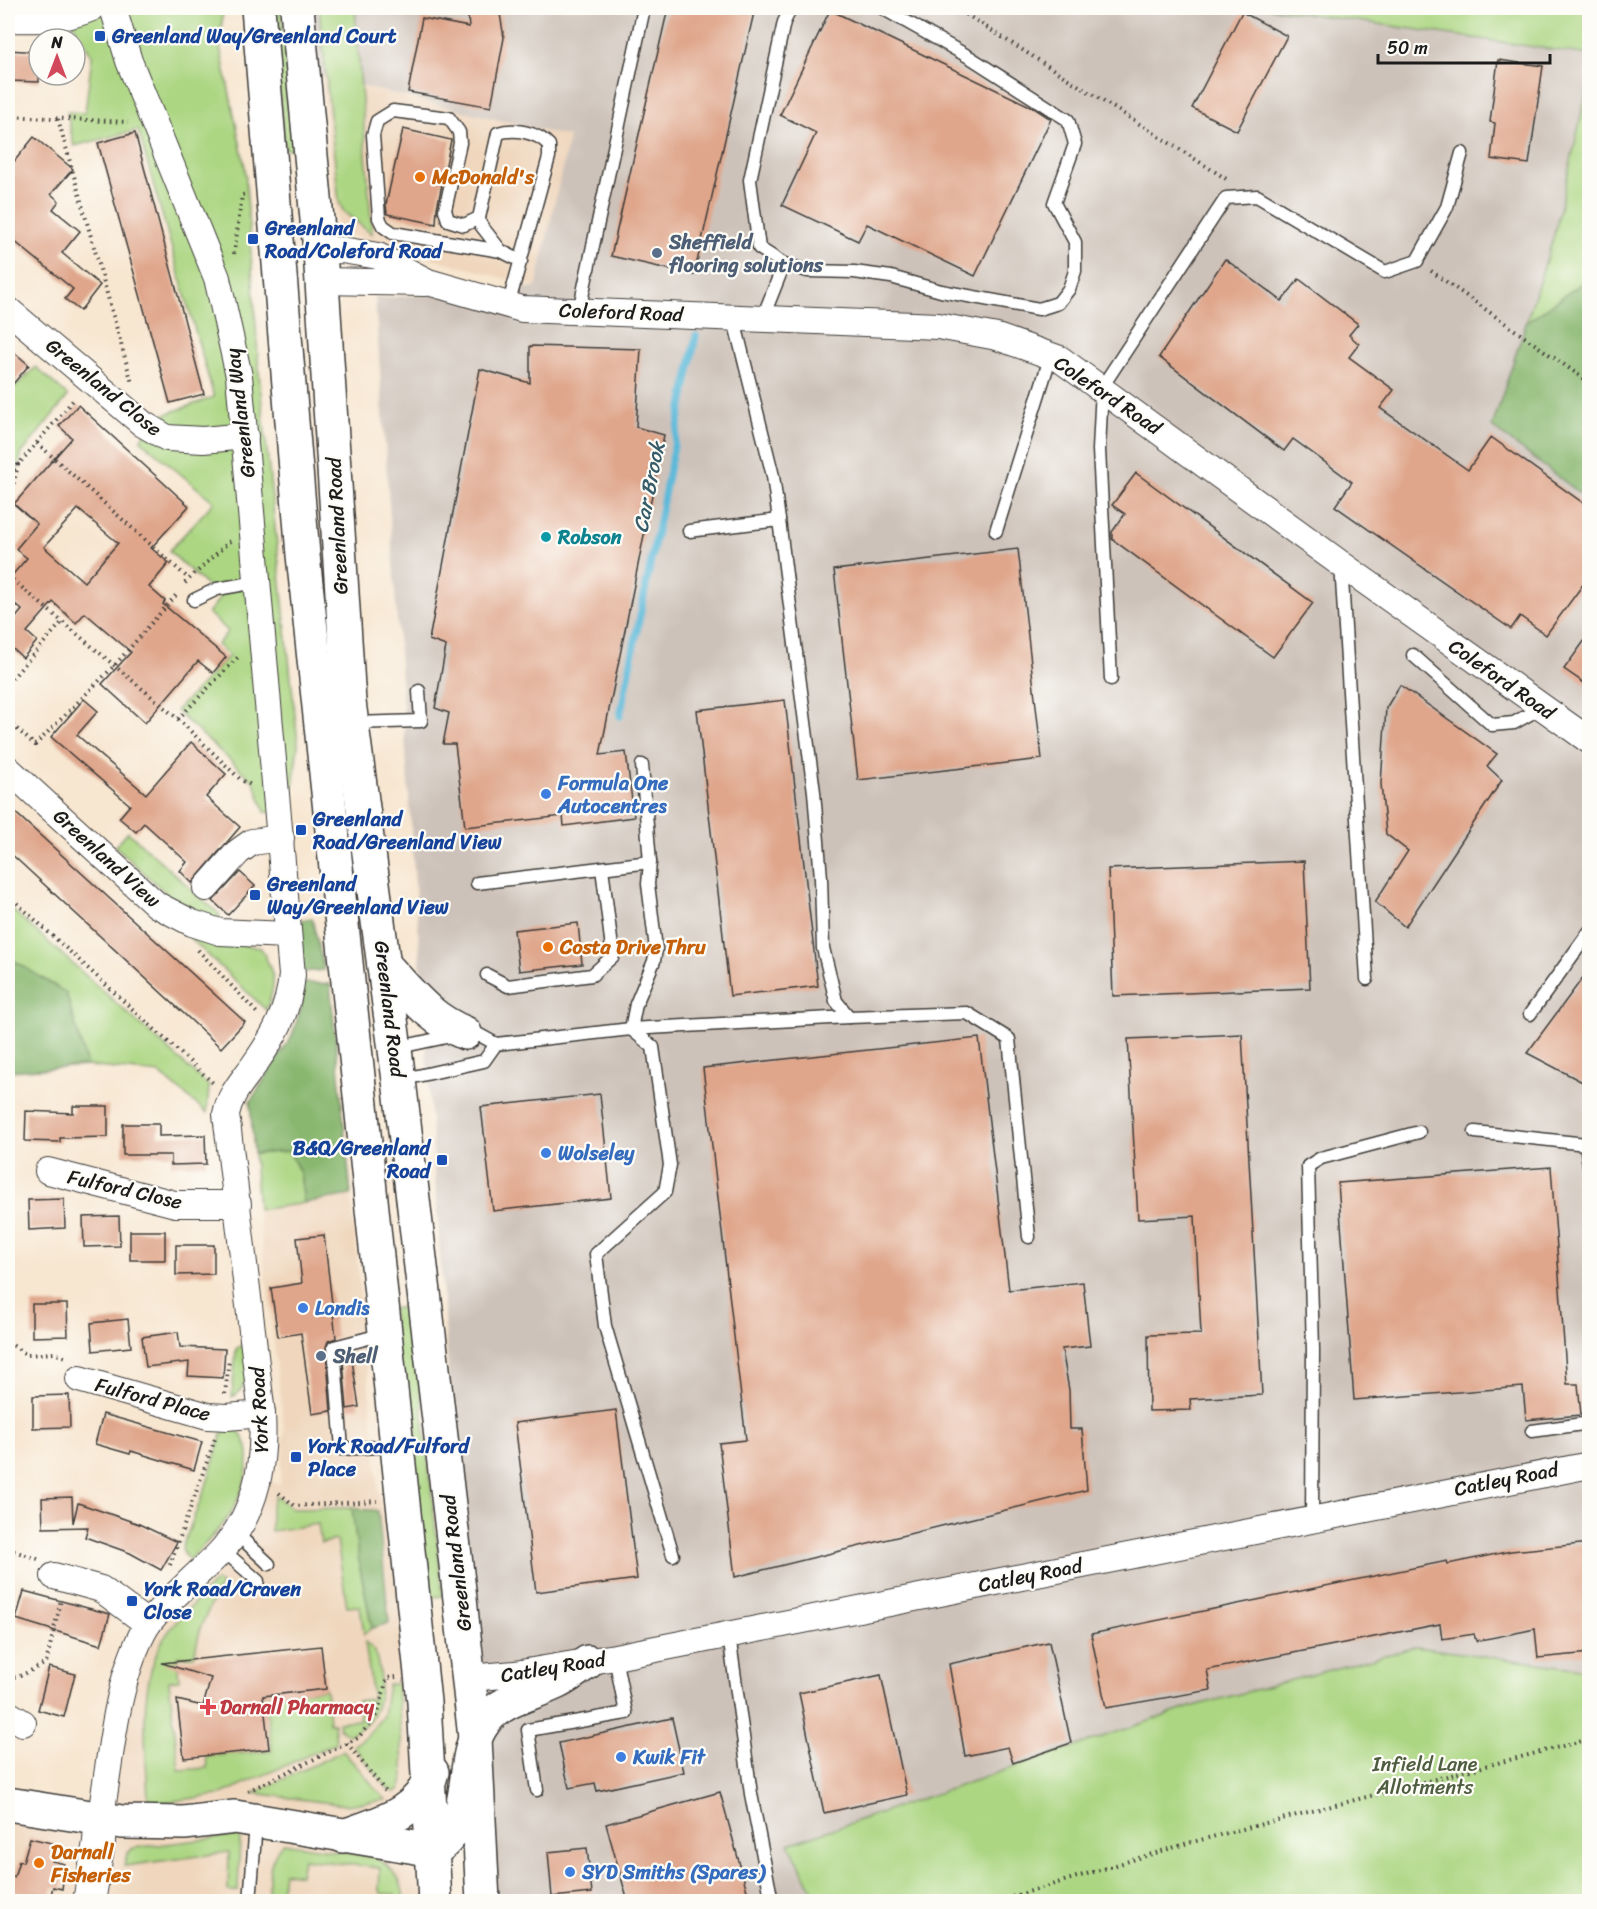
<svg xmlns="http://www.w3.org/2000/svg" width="1597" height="1909" font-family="Sriracha,sans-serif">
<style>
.built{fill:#efd6bc}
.industrial{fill:#cdc2b9}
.green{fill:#acd682;stroke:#64794f;stroke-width:1.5}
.forest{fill:#89b770;stroke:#526a46;stroke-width:1.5}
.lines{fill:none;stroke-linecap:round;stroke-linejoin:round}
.stream{stroke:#5bb9d9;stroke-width:7}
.building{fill:#dfa68b;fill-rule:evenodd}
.service-casing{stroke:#3d3a37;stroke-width:15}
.minor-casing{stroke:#3d3a37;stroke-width:28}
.tertiary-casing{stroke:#3d3a37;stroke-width:34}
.secondary-casing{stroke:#3d3a37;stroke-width:36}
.trunk-casing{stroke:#3d3a37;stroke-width:36}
.path{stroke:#3d3a37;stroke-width:4;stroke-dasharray:1.5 4.5;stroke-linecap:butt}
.service{stroke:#fff;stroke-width:12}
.minor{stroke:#fff;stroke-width:26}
.tertiary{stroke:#fff;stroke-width:32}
.secondary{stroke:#fff;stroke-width:33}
.trunk{stroke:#fff;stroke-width:33}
.transit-dot{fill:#1a4fb4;stroke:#fdfcf7;stroke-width:2}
.food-dot{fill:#e8710a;stroke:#fdfcf7;stroke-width:2}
.service-dot{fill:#5c6f8a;stroke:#fdfcf7;stroke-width:2}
.culture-dot{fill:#0f9aa8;stroke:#fdfcf7;stroke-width:2}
.shop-dot{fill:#3f7fe0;stroke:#fdfcf7;stroke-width:2}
.health-dot{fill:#e0444e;stroke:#fdfcf7;stroke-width:2}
.labels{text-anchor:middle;stroke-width:4.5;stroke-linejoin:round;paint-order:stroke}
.transit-label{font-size:20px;font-weight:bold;fill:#164399;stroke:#fdfcf7;text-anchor:start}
.food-label{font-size:20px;font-weight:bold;fill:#c56008;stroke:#fdfcf7;text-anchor:start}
.service-label{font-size:20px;font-weight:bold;fill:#4e5e75;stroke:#fdfcf7;text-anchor:start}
.street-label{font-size:20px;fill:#1c1c1c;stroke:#fdfcf7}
.culture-label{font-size:20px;font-weight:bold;fill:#0d838f;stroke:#fdfcf7;text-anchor:start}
.shop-label{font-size:20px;font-weight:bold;fill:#366cbe;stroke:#fdfcf7;text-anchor:start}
.health-label{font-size:20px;font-weight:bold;fill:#be3a42;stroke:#fdfcf7;text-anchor:start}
.park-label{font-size:20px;fill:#4e5d40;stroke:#fdfcf7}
.water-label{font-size:21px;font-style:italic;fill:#355b68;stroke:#fdfcf7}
</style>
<rect width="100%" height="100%" fill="#fdfcf7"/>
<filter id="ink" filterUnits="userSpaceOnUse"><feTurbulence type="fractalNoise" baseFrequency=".0167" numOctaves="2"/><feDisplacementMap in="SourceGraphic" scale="12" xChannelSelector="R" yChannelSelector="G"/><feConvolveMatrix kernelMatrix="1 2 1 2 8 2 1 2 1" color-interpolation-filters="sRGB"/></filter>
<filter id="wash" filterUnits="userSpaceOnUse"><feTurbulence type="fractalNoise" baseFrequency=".008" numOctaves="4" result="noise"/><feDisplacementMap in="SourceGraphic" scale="24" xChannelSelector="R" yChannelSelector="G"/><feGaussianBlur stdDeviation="1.35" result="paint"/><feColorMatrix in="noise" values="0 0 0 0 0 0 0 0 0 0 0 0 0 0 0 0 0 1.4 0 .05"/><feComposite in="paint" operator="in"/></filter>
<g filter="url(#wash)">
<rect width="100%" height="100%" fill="#f7e6d0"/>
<!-- built -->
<g class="built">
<polygon points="321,76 569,137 536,287 338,232"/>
<polygon points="351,1195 379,1492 453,1863 453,1901 8,1901 8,1804 100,1820 133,1652 194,1576 259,1477 280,1485 284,1427 258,1210"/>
</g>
<!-- industrial -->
<polygon class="industrial" points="305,8 1269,8 1589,55 1589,82 1554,235 1492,427 1589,500 1589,1670 1416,1647 1190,1707 790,1844 818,1901 496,1901 469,1678 375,298 536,287 569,137 321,76"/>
<!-- green -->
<g class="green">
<polygon points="64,8 223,8 220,47 245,167 260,385 298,744 290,813 265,812 254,782 176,711 229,656 217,645 228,631 208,613 220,598 169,551 214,502 140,440 158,417 214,397 138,130 74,146 67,112 85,113 92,56"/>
<polygon points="271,8 281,8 294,149 285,149"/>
<polygon points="319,8 355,8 372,234 344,212 339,202"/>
<polygon points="1269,8 1589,8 1589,55"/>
<polygon points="1589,82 1589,278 1526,323 1554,235"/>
<polygon points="36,367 68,396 22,453 8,498 8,394"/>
<polygon points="128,832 220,915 217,920 169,896 115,846"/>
<polygon points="8,906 209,1086 207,1113 159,1073 87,1066 66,993 8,957"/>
<path d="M187,935L261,948C274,974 278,982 266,1010Z"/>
<polygon points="289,1151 300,1173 304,1203 258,1210 254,1154"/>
<polygon points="411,1306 443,1596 424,1598 392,1309"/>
<path d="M240,1346H246L250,1371C243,1379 244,1393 232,1397L236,1349Z"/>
<path d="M231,1427C262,1443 244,1490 230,1514C220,1531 203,1545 190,1560L185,1556L182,1548L206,1486L222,1433Z"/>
<polygon points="276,1496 292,1509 352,1508 359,1563 372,1628 364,1634 360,1606 347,1607 337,1540 321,1543 318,1524 271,1531 271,1507"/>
<path d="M216,1581L221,1584L201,1626L194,1656L177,1657L179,1680L169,1681L179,1770L207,1768L206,1756L272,1751L267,1713L239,1716L237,1698L326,1689L329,1723H334L336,1743L219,1795L148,1804C147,1750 136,1688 163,1640C176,1618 199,1599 216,1581Z"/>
<path d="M365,1642L375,1651C384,1684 384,1719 349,1735L339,1728L338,1722L360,1720L357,1701L373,1699Z"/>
<polygon points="1416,1647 1589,1670 1589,1901 818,1901 789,1844 1190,1707"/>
<polygon points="388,1684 397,1684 404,1777 400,1790 394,1792 389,1790 353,1746 367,1736 383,1716"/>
<polygon points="343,1751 386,1800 345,1805 254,1793"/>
<polygon points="240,1835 238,1891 228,1891 229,1852 124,1866 127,1854 133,1848"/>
<path d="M283,1843L374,1857C393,1868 403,1879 404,1901H394L395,1894H382L379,1889L380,1868L303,1859L300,1875L284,1872L280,1901L268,1902C269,1879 267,1860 283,1843Z"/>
</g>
<!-- forest -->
<g class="forest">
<polygon points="1589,278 1589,500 1492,427 1526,323"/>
<polygon points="312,918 324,970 302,972 298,927 302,920"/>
<polygon points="8,957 66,993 87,1066 8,1071"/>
<polygon points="303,983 330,984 351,1195 304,1203 300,1173 289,1151 254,1154 250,1102 292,1036 301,1008"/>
<polygon points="352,1508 378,1511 389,1623 372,1628 359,1563"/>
</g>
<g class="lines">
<!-- stream -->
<polyline class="stream" points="620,716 696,336"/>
</g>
<g id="blocks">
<!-- building -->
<g class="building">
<polygon points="467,8 499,8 504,38 491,107 408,92 422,18 469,27"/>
<polygon points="668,8 755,8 694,275 611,256"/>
<polygon points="830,10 1034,108 1051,119 975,276 867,224 858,241 782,205 816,133 780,115"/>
<polygon points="1242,12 1287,36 1237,131 1192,108"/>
<polygon points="8,50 39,52 39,82 8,81"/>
<polygon points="1498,60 1543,66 1529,164 1491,159 1495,123 1490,122"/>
<polygon points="403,129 451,140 437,208 436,224 387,214 386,204"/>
<polygon points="135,133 204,394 170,403 98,143"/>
<polygon points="34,137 73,169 51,194 59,201 53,209 80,231 62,253 100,285 80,311 65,299 73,289 8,236 8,169"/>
<polygon points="1225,259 1282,301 1299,279 1358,324 1349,335 1359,344 1349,357 1394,390 1380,408 1468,470 1491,437 1590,508 1590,575 1546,635 1520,616 1511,629 1335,506 1352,482 1293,439 1284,451 1159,357"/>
<polygon points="530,346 641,349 636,427 664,435 600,755 626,752 634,817 564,826 563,816 465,827 455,744 443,744 449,713 435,708 446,646 429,640 480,369 530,383"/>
<polygon points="8,347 29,365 8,390"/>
<path d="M78,405L189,506L151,548L169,563L149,587L165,601L163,604L226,657L213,673L198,661L145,723L102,684L131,652L85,613L76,623L53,602L27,632L37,641L23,658L13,649L8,655V614L14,620L22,610L8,598V580L27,558L16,549L37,524L14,504L72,438L59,426ZM78,509L118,543L84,582L44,547Z"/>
<polygon points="1136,473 1313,603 1273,657 1112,539 1112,532 1125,514 1112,505"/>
<polygon points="1018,549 1042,759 858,780 834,570"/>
<polygon points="1590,633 1590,687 1564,669"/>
<polygon points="1400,685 1497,754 1487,766 1502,780 1405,927 1375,902 1408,851 1386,834 1381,784 1386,708"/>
<polygon points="84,699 98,711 77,735 146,794 191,742 226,774 206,797 240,827 192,883 180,871 187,862 144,823 136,832 119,818 130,805 51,737"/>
<polygon points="785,700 818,986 730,996 697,710"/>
<polygon points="8,806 245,1022 221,1048 8,851"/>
<polygon points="1304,861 1310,988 1113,996 1108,869"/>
<polygon points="240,872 255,886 228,915 213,901"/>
<polygon points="578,923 582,964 519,971 514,930"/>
<polygon points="1590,968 1590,1086 1527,1053"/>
<polygon points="1242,1034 1262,1395 1190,1399 1191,1410 1149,1411 1148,1335 1201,1334 1195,1216 1138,1219 1128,1039"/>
<polygon points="979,1038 1009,1290 1083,1282 1090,1346 1062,1349 1069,1390 1070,1429 1082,1429 1087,1490 735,1577 719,1443 746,1440 703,1068"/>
<polygon points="600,1094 611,1198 493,1211 481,1107"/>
<polygon points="73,1106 108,1106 108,1137 60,1138 60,1142 25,1141 26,1111 73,1113"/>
<polygon points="123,1124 159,1124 159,1136 205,1135 206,1164 171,1165 171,1155 123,1155"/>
<polygon points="1551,1167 1567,1384 1578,1384 1581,1415 1526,1420 1523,1387 1354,1400 1338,1183"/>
<polygon points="64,1199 65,1228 29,1230 28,1200"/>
<polygon points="119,1216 120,1246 84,1247 83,1217"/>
<rect x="130" y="1231" width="35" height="29"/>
<polygon points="324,1235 336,1338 328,1341 326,1347 331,1411 312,1414 301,1333 278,1337 271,1288 302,1283 297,1238"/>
<polygon points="176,1245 214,1245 214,1274 176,1275"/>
<polygon points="32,1304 67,1304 68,1336 32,1337"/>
<polygon points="128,1319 131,1347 93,1351 91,1323"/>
<polygon points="178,1332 180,1347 225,1349 223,1378 188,1376 189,1362 146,1367 142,1337"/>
<polygon points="352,1360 359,1407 347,1409 343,1361"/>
<polygon points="69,1395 70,1427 33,1428 33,1396"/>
<polygon points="616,1410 637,1579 536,1592 515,1423"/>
<polygon points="103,1414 202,1442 194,1470 131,1451 130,1454 95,1444"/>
<polygon points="72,1497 73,1523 78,1503 139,1524 177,1542 161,1570 130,1553 85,1537 88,1527 43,1528 42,1498"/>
<polygon points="1590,1543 1590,1653 1538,1658 1535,1629 1476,1641 1474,1634 1442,1639 1440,1624 1207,1670 1211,1690 1106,1708 1091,1634 1447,1561 1448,1564 1511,1551"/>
<polygon points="24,1591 110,1614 101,1645 16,1619"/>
<polygon points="1049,1642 1071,1743 1013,1763 1008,1747 965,1756 949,1664"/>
<polygon points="321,1646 326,1689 263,1696 269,1749 184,1758 177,1700 203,1706 211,1678 162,1663"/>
<polygon points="49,1667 75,1674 64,1717 38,1710"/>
<polygon points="881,1675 907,1795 824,1813 799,1693"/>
<polygon points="672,1718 684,1772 597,1791 595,1783 569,1788 559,1743"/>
<polygon points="720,1792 750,1902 628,1902 606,1824"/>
<polygon points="30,1838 56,1844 52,1861 65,1864 62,1889 53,1887 49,1902 8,1902 8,1875 14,1877 19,1861 23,1862"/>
<polygon points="587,1848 592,1893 552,1897 548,1852"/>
</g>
</g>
</g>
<g filter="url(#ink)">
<use href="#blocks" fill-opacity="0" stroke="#3d3a37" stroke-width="1.5"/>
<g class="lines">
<defs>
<g id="service">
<polyline points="791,8 784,22 750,180 759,248 784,264 808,271 854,272 891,277 941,291 1039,309 1058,303 1069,289 1075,271 1075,242 1054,203 1075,144 1068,120 971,58 882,8"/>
<polyline points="479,218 480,224 501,251"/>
<path d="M508,306L549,157V145C537,132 515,128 498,133L479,218L464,225L448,220L445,210L460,143L459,132L449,118L393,111L377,121L373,135L379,218L383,226L393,233L501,251L521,261"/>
<polyline points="579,311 644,8"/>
<polyline points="733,316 773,476 779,520 814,792 821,878 823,948 836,1001 849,1017 967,1013 1009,1039 1029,1237"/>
<polyline points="763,317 784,264"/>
<polyline points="689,531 779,520"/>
<polyline points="996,531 1051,355"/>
<polyline points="1341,564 1367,979"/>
<polyline points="194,600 217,589 257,582"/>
<polyline points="1413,655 1492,725 1514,723 1542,707"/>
<polyline points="1111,679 1099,450 1102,387 1226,198 1257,196 1385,272 1417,261 1447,207 1462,153"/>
<polyline points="353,723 421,721 419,691"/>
<polyline points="642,765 650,862 648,884 656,949 654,961 636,1004 631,1029 849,1017"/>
<polyline points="477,883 650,862"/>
<polyline points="487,975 508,986 592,975 613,956 602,868"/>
<polyline points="1530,1014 1590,931"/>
<polyline points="395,1048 465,1033 476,1033 496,1044 631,1029 653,1047 670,1165 665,1192 596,1254 605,1326 673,1555"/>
<polyline points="400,1080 484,1061 496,1044"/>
<polyline points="1475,1132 1586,1144 1590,1172"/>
<polyline points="384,1334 334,1347 342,1449 396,1446"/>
<polyline points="1532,1431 1590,1423"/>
<polyline points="1312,1518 1313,1350 1308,1166 1321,1158 1419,1132"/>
<polyline points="236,1533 269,1564"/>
<polyline points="223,1550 258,1581"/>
<polyline points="729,1635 751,1794 772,1902"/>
<polyline points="537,1790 528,1730 626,1713 615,1657"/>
<polyline points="250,1902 256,1822"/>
</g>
<g id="minor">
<path d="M8,19C38,20 64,20 92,8"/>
<polyline points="320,251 342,250 378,256 428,282 522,309 938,326 997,337 1060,359 1341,564 1590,741"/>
<polyline points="322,281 425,283"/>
<polyline points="8,310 143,424 167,438 203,440 245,436"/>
<polyline points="8,769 157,905 192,923 220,932 288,935"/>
<polyline points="206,888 238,852 252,842 281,838"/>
<polyline points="48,1171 175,1204 238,1204"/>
<polyline points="79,1379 208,1416 227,1417 262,1414"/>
<polyline points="54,1576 101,1589 148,1624"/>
<polyline points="469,1678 515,1674 615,1657 1590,1465"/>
<polyline points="8,1714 23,1723"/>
<path d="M100,1821C111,1759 115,1681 146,1627C155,1612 172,1599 184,1587C196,1574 211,1563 223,1549C257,1511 265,1463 262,1414L226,1114C230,1094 242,1082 254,1065C274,1037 289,1010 292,975L239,376L217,278L129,61L113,8"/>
</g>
<polyline id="tertiary" points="89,1902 99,1842 100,1821"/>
<polyline id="secondary" points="8,1804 122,1822 184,1823 235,1817 434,1850"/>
<g id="trunk">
<polyline points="258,8 303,555 424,1702 435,1902"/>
<polyline points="297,8 320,251 349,702 399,1080 459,1590 475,1738 483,1902"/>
<path d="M384,965C411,993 428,1018 465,1033"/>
<path d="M343,1836C378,1824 422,1813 432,1772"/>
<path d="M434,1850C480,1821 455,1760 485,1721C501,1700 530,1695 553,1684C566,1679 577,1669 588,1662"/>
</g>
</defs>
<!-- service casing -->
<use href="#service" class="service-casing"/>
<!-- minor casing -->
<use href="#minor" class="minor-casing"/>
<!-- tertiary casing -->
<use href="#tertiary" class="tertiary-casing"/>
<!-- secondary casing -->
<use href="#secondary" class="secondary-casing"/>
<!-- trunk casing -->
<use href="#trunk" class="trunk-casing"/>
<!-- path -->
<g class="path">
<polyline points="956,8 1228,180"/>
<polyline points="8,116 128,122"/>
<polyline points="58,119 132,383"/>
<polyline points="234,254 242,195 247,194"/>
<polyline points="1431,271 1590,383"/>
<polyline points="37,443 189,579"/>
<polyline points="8,456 18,465 8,475"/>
<polyline points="8,507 18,465 75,398"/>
<polyline points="8,576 178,719 241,780 253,786"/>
<polyline points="185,583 230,541"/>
<polyline points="8,683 63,621"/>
<polyline points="178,719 240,655"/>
<polyline points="8,721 35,745 115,665 177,594"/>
<polyline points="8,895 213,1083"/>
<polyline points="198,950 259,1015"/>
<polyline points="8,1342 27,1355 54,1353 67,1358"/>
<polyline points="225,1394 229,1360"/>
<polyline points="279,1493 295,1506 377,1501"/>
<polyline points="8,1549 38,1559"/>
<polyline points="170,1565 215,1439"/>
<polyline points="8,1678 20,1676 46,1663 61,1600"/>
<polyline points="347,1743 386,1792"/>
<polyline points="248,1791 358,1738 378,1713 387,1678 396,1677"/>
<polyline points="995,1902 1185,1844 1590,1739"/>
</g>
<!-- service -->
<use href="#service" class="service"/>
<!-- minor -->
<use href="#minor" class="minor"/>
<!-- tertiary -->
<use href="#tertiary" class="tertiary"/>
<!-- secondary -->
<use href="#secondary" class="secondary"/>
<!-- trunk -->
<use href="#trunk" class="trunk"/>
</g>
</g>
<!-- markers -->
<g class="transit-dot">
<rect x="94" y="30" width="12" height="12" rx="3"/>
<rect x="247" y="233" width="12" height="12" rx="3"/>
<rect x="295" y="824" width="12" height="12" rx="3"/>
<rect x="249" y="889" width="12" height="12" rx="3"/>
<rect x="436" y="1154" width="12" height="12" rx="3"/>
<rect x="290" y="1451" width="12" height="12" rx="3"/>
<rect x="126" y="1595" width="12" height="12" rx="3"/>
</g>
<g class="food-dot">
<circle cx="420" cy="177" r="6"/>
<circle cx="548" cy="947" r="6"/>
<circle cx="39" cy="1863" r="6"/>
</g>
<g class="service-dot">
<circle cx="657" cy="253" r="6"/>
<circle cx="321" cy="1356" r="6"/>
</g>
<circle class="culture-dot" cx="546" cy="537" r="6"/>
<g class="shop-dot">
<circle cx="546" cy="794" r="6"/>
<circle cx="546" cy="1153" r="6"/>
<circle cx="303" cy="1308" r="6"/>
<circle cx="621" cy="1757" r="6"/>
<circle cx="570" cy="1872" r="6"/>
</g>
<path class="health-dot" d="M205 1698h6v6h6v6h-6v6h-6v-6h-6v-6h6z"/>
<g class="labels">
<!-- transit labels -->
<g class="transit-label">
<text x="112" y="43">Greenland Way/Greenland Court</text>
<text x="265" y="235">Greenland<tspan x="265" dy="23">Road/Coleford Road</tspan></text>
<text x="313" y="826">Greenland<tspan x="313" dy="23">Road/Greenland View</tspan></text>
<text x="267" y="891">Greenland<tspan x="267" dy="23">Way/Greenland View</tspan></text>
<text x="430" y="1155" text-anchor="end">B&amp;Q/Greenland<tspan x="430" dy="23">Road</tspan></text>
<text x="308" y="1453">York Road/Fulford<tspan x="308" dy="23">Place</tspan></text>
<text x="144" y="1596">York Road/Craven<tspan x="144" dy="23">Close</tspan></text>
</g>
<!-- food labels -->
<g class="food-label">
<text x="432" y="184">McDonald's</text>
<text x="560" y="954">Costa Drive Thru</text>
<text x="51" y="1859">Darnall<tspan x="51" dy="23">Fisheries</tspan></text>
</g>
<!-- service labels -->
<g class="service-label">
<text x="669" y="249">Sheffield<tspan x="669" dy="23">flooring solutions</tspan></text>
<text x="333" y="1363">Shell</text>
</g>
<!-- street labels -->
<g class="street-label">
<text transform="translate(621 312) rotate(2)" y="7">Coleford Road</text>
<text transform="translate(104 387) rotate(39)" y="7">Greenland Close</text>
<text transform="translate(1108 395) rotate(34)" y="7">Coleford Road</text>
<text transform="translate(240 413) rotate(-97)" y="7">Greenland Way</text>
<text transform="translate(337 526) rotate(-93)" y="7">Greenland Road</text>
<text transform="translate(1502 679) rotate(35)" y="7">Coleford Road</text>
<text transform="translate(107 858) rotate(42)" y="7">Greenland View</text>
<text transform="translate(390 1009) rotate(83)" y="7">Greenland Road</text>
<text transform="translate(125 1189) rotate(13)" y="7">Fulford Close</text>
<text transform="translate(153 1399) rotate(15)" y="7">Fulford Place</text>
<text transform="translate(259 1410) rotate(-93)" y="7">York Road</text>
<text transform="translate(1506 1479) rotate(-11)" y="7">Catley Road</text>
<text transform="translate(456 1563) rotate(-97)" y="7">Greenland Road</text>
<text transform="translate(1030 1575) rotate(-11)" y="7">Catley Road</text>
<text transform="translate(553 1667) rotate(-9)" y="7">Catley Road</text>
</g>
<!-- culture labels -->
<g class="culture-label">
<text x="558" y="544">Robson</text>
</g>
<!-- shop labels -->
<g class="shop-label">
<text x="558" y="790">Formula One<tspan x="558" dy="23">Autocentres</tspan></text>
<text x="558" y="1160">Wolseley</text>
<text x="315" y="1315">Londis</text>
<text x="633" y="1764">Kwik Fit</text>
<text x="582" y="1879">SYD Smiths (Spares)</text>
</g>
<!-- health labels -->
<g class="health-label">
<text x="220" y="1714">Darnall Pharmacy</text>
</g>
<!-- park labels -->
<g class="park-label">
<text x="1425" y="1771">Infield Lane<tspan x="1425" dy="23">Allotments</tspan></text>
</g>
<!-- water labels -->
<g class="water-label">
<text transform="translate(649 487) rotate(-79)" y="7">Car Brook</text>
</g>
</g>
<!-- margin -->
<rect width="1597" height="1909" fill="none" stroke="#fdfcf7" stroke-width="30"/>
<!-- north arrow -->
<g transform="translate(57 57)"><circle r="28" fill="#fdfcf7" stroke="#a3a29f" stroke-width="1.5"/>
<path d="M0-4.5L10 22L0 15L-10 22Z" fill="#d1495b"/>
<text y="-9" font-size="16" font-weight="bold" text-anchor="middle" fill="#1c1c1c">N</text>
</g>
<!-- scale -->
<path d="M1378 54v9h172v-9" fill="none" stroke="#1c1c1c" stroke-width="3"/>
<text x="1387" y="54" font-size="18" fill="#1c1c1c" stroke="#fdfcf7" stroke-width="4.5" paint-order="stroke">50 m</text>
</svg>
